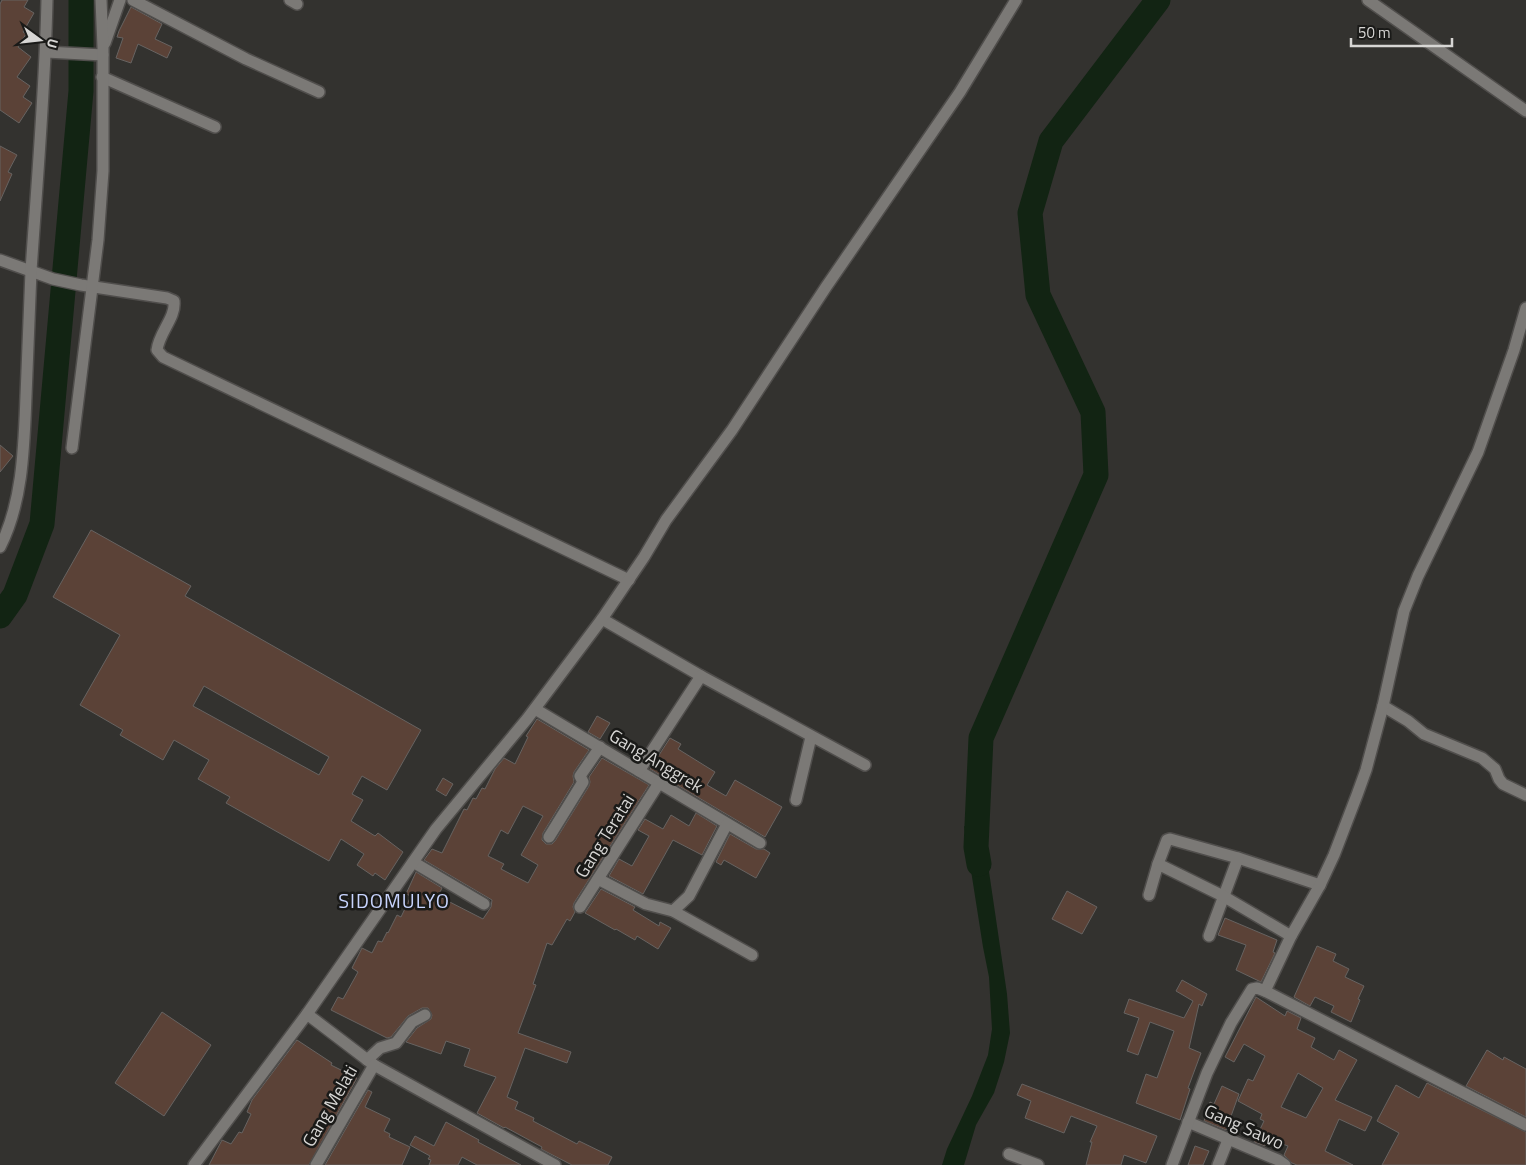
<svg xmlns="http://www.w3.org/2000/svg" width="1526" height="1165" font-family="'Titillium Web',sans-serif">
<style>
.water{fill:#122413}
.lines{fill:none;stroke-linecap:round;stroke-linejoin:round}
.river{stroke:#122413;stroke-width:25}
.building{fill:#5b4237;stroke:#676361;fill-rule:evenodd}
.street-casing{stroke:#504e4c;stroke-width:14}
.street{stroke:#7b7976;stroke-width:11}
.labels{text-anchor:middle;stroke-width:5;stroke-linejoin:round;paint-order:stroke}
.street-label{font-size:18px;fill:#d7d6d4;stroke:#1a1a18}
.quarter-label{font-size:20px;letter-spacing:1px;fill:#c8d4fe;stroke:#1a1a18}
</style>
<rect width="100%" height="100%" fill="#33322f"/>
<!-- water -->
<polygon class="water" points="964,826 980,833 987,858 1007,994 1010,1033 1004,1062 994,1093 976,1125 964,1165 942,1165 947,1149 972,1096 988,1055 992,1029 989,977 983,947"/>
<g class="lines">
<!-- river -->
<g class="river">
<polyline points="0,616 15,595 42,524 81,91 81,0"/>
<polyline points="979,864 976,847 981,738 1096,475 1093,412 1038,295 1030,213 1051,141 1158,0"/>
</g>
</g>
<!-- building -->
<g class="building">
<polygon points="2,0 28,0 24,7 34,13 23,32 26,34 18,47 31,57 17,77 30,86 23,97 32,103 19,123 0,110 0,4"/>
<polygon points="131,7 162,24 155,39 172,47 167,58 138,44 131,63 116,58 123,38 117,37 119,31"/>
<polygon points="0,146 17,155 8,172 12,174 0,201"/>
<polygon points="0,445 13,456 0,472"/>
<path d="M91,530L191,586L185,596L421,730L387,790L362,776L352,794L363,800L351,821L375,836L378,833L403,852L385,880L375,873L373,876L357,865L364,854L341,839L329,861L226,803L230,797L198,779L209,760L174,740L163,760L120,735L123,730L80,705L120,635L53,597ZM204,686L329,757L319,775L193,706Z"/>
<polygon points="597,716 610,723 600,739 588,732"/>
<path d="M537,719L589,750L574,772L573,776L574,782L543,833L542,840L546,844H552L555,841L589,786L590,782L589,777L602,758L649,785L574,903L573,907L575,912L570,921L567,919L552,945L547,943L533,984L536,985L518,1033L571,1052L567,1063L525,1048L507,1097L518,1102L515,1109L534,1118L533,1121L577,1144L579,1141L612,1157L608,1165H572L541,1149L542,1147L505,1127L504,1128L477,1113L496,1077L464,1066L470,1049L446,1041L441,1054L406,1042L417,1028L431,1019L432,1015L428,1008H422L408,1016L391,1037L387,1038L331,1010L338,997L343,999L358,972L352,968L362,948L372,953L378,941L382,942L387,932L388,933L397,915L401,917L411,896L406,894L416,872L442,888L438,896L483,919L491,907L492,900L424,860L432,849L442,853L464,809L467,810L473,798L476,799L482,788L485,789L495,769L504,758L515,764L528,737L526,736ZM523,806L543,816L521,855L538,865L528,883L501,869L504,864L488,856L501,830L508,834Z"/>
<polygon points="670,738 681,744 678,749 715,772 707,785 726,796 735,780 782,807 765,837 650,769"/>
<polygon points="443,778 453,784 446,796 436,790"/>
<polygon points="696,813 717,826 702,855 673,840 643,894 609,876 619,859 632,866 649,836 638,830 645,819 663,829 671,815 689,826"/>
<polygon points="730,834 756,849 764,849 770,853 756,878 724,860 721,865 716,862"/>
<polygon points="601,889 635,907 633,910 659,926 660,922 671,928 658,949 637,936 635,940 616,929 615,930 585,913"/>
<polygon points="1067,891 1097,907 1082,934 1052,919"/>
<polygon points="1225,918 1277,940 1273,952 1275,953 1261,982 1236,970 1246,945 1218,935"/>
<polygon points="1317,946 1336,954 1333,961 1349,969 1345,977 1364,986 1358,999 1360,1000 1351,1022 1331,1012 1334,1006 1315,997 1310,1006 1294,997"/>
<polygon points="1182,980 1207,994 1202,1006 1199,1004 1189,1048 1201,1053 1188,1088 1190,1089 1180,1120 1136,1103 1146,1074 1157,1078 1174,1031 1150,1022 1138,1055 1127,1051 1139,1018 1124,1013 1129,999 1184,1018 1193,1001 1176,991"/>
<path d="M1256,997L1285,1016L1287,1011L1301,1018L1297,1029L1315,1038L1311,1047L1334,1060L1339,1050L1357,1060L1335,1100L1372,1117L1365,1131L1339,1119L1325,1151L1353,1165H1297L1292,1163L1284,1155L1288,1146L1269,1139L1265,1146L1254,1142L1264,1121L1260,1119L1262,1114L1238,1101L1248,1079L1253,1081L1265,1056L1244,1044L1234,1062L1225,1057ZM1298,1073L1323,1088L1306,1118L1281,1107Z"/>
<polygon points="162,1012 211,1045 164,1116 115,1083"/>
<polygon points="297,1040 332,1063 331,1065 357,1078 309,1165 209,1165 222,1140 231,1144 239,1132 242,1133 251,1114 247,1112 252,1100"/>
<polygon points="1487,1050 1503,1060 1504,1057 1526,1069 1526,1117 1466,1086"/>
<polygon points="1427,1083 1526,1132 1526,1165 1382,1165 1399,1133 1377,1121 1396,1085 1419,1098"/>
<polygon points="1022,1084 1157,1136 1146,1163 1124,1155 1121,1165 1086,1165 1092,1142 1090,1142 1097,1126 1071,1116 1064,1133 1025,1118 1031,1101 1017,1095"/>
<polygon points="1222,1086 1239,1094 1226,1130 1204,1121 1210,1102 1214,1104"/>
<polygon points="368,1090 372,1092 365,1107 390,1119 384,1131 390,1134 389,1137 410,1147 402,1165 325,1165"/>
<polygon points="446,1122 479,1140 478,1142 521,1165 477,1165 462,1157 458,1165 429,1165 431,1160 428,1159 430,1156 410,1145 415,1136 434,1146"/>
<polygon points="1195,1146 1209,1151 1203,1165 1188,1165"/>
</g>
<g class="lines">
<defs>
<g id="street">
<polyline points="133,0 246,59 319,92"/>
<polyline points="290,0 297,4"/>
<polyline points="1368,0 1526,111"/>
<polyline points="105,43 120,0"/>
<polyline points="46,52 103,55"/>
<polyline points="102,77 215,127"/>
<path d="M0,260L53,279L81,285L167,298L174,301C176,318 159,332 157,350L163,357L629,580"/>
<polyline points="72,448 98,240 103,171 103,47 101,0"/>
<path d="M0,547C23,502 24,446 26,396C28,354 29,313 31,271C37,181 45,91 47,0"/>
<polyline points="602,619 701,676 865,765"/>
<polyline points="1383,706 1408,721 1424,734 1482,758 1495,769 1499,779 1503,784 1526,795"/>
<polyline points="535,709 760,843"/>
<polyline points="639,771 701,676"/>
<polyline points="796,800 811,737"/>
<polyline points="549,837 583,782 580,776 600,747"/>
<polyline points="1238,858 1320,885"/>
<polyline points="413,862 484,904"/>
<polyline points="1158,864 1167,840 1170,839 1238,858 1209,936"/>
<polyline points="598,879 646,904 673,911 752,955"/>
<polyline points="1149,895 1158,864 1223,896 1291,936"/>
<polyline points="580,907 659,783"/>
<polyline points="673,911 689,896 727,824"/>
<polyline points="1265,991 1526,1125"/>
<polyline points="307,1014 374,1065 555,1165"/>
<polyline points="367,1060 380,1048 396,1043 412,1022 425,1015"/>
<polyline points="1188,1122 1278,1160 1285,1165"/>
<polyline points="1009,1154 1038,1165"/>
<polyline points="194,1165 307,1014 436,829 527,719 602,619 644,557 666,520 732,430 826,287 960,92 1016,0"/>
<polyline points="316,1165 374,1065"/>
<polyline points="1172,1165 1207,1073 1231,1023 1252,989 1257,988 1265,991 1291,936 1320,885 1334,855 1357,795 1366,770 1383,706 1404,611 1418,576 1478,452 1514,350 1526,308"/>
<polyline points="1218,1165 1228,1140"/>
</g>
</defs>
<!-- street casing -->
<use href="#street" class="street-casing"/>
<!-- street -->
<use href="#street" class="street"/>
</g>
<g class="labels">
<!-- street labels -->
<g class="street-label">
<text transform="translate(656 761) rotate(31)" y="6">Gang Anggrek</text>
<text transform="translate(605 836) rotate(-58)" y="6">Gang Teratai</text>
<text transform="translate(330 1106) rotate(-60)" y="6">Gang Melati</text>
<text transform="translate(1244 1127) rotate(24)" y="6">Gang Sawo</text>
</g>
<!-- quarter labels -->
<g class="quarter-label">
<text x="394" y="908">SIDOMULYO</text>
</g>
</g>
<!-- north arrow -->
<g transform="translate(40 40) rotate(105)" stroke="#1a1a18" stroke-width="4" paint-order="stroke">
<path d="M0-4L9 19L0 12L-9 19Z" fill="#d7d6d4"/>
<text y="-8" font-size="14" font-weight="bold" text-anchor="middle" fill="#d7d6d4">U</text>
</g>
<!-- scale -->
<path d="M1351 38v8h101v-8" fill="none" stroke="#d7d6d4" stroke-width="2.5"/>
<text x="1358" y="38" font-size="15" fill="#d7d6d4" stroke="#1a1a18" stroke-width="4" paint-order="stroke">50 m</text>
</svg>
